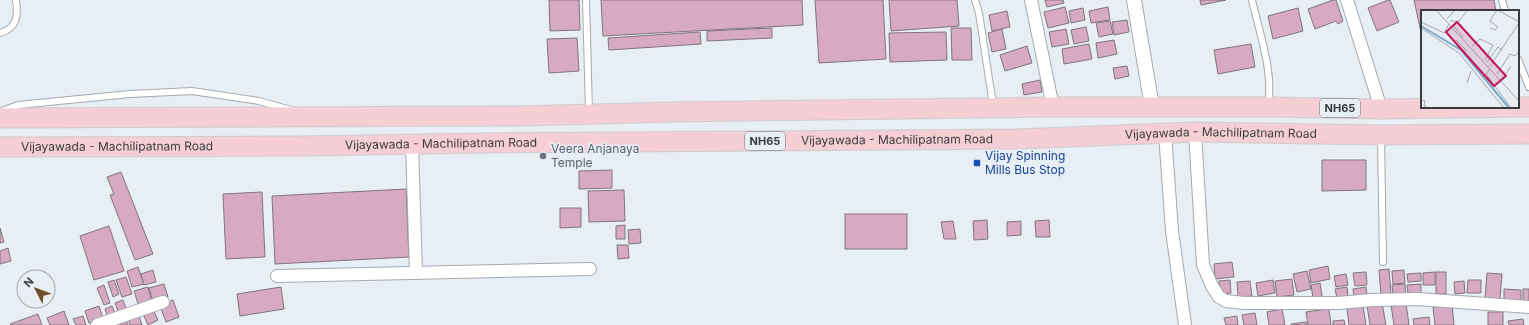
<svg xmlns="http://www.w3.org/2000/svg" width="1529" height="325" font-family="Inter,sans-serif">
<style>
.building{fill:#d8a9c3;stroke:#7e767a}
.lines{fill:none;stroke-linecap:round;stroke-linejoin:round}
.service-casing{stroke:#a4aab0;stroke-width:8}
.minor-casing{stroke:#a4aab0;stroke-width:14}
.tertiary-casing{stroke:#a4aab0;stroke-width:16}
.trunk-casing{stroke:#cccccd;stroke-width:21}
.service{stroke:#fff;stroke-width:6}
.minor{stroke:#fff;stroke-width:12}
.tertiary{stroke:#fff;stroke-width:14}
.trunk{stroke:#f6ced6;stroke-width:19}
.worship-dot{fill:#6b7280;stroke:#e7eef4;stroke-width:1.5}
.transit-dot{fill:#1a4fb4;stroke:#e7eef4;stroke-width:1.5}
.labels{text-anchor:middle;stroke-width:3;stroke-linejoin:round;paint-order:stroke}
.shield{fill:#e7eef4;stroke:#6d7175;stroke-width:1}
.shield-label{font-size:11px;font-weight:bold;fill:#393c3e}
.street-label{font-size:12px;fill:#393c3e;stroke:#e7eef4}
.worship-label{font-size:12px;fill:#5b616d;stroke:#e7eef4;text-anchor:start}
.transit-label{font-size:12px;fill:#164399;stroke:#e7eef4;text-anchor:start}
.inset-river{fill:none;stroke:#7eabc8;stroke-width:2}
.inset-road{fill:none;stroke:#a1a7ab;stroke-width:1}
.view{fill:#c2185b;fill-opacity:0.15;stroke:#c2185b;stroke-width:2}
.inset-edge{fill:none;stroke:#393c3e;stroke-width:2}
</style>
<rect width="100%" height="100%" fill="#e7eef4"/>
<!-- building -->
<g class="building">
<polygon points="549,0 579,0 580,30 550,31"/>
<polygon points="601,0 802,0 803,25 603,36"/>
<polygon points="815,0 883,0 886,59 819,63"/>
<polygon points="889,0 957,0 959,26 891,31"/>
<polygon points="1045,0 1063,0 1064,3 1047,7"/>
<polygon points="1200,0 1226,0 1201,5"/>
<polygon points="1333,0 1336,0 1343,21 1338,24 1336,21 1315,29 1308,9"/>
<polygon points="1388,0 1390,0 1399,22 1377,31 1368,8"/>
<polygon points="1414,0 1494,0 1496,11 1422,11 1422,37"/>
<polygon points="1065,7 1069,23 1048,28 1044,12"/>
<polygon points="1108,7 1110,20 1091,23 1089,11"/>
<polygon points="1083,8 1085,20 1071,23 1069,11"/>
<polygon points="1298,8 1303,31 1273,39 1268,16"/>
<polygon points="1007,11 1010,27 992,31 989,15"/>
<polygon points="1127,20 1129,32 1114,35 1112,22"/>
<polygon points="1110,21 1113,34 1099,37 1096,23"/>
<polygon points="1086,27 1089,41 1074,44 1071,30"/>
<polygon points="772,28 772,38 707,41 707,31"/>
<polygon points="951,28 971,28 972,60 952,60"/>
<polygon points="1002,29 1006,49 992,52 988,33"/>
<polygon points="1066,29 1069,44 1052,47 1049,32"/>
<polygon points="700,32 701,44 609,50 608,38"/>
<polygon points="946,32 947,60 890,62 889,33"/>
<polygon points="577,38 579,71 549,73 547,39"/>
<polygon points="1114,40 1117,54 1098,58 1096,43"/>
<polygon points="1089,44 1092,59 1064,64 1062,49"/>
<polygon points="1251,44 1255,67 1218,74 1214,50"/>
<polygon points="1027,46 1032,63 1005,71 1000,55"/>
<polygon points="1127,66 1129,76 1115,79 1113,68"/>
<polygon points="1040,80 1042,92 1024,95 1022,84"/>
<polygon points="1322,160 1366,160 1366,190 1322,191"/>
<polygon points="612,170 612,188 579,189 579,171"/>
<polygon points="121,172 153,254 135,260 110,195 114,194 107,177"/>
<polygon points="406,189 409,257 275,264 272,196"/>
<polygon points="624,190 625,221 589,222 588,191"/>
<polygon points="262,192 265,257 226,259 223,194"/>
<polygon points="560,208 581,208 581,227 560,228"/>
<rect x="845" y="214" width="62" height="35"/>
<polygon points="987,220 988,239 974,240 973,221"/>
<polygon points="1049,220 1050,237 1036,237 1035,221"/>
<polygon points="953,221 956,239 944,239 941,222"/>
<polygon points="1021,221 1021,235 1007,236 1007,222"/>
<polygon points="625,225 625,239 616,239 616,226"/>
<polygon points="109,226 124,271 94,280 80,236"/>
<polygon points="0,228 4,242 0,243"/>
<polygon points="640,229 641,243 629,244 628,230"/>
<polygon points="617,245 628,245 629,258 618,259"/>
<polygon points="8,248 11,261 0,264 0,251"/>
<polygon points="1232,262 1234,277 1215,279 1214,264"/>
<polygon points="1328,266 1330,279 1311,283 1309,270"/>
<polygon points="138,267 144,284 132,287 127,271"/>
<polygon points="1389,269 1391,294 1381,295 1379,270"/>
<polygon points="153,270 156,282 144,285 141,274"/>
<polygon points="1404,270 1405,283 1393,284 1392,271"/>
<polygon points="1307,271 1311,289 1297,292 1293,274"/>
<polygon points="1366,272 1367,285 1355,286 1353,273"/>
<polygon points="1435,272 1435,285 1423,285 1423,273"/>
<rect x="1436" y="272" width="10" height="22"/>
<polygon points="1421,273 1421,281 1408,282 1407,274"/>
<polygon points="1487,273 1502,274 1500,299 1485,298"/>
<polygon points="1346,274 1348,285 1336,287 1334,276"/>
<polygon points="126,277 132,294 122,297 116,280"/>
<polygon points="1292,279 1294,295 1277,297 1275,281"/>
<polygon points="114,280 119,294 113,297 108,282"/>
<polygon points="1230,280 1231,293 1221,294 1219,281"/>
<polygon points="1273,280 1275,293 1258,296 1256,283"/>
<polygon points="1468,280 1481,280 1481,293 1467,293"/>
<polygon points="1250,281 1252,296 1238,297 1237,282"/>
<polygon points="1464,281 1465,293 1455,294 1454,282"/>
<polygon points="1320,283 1322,296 1313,298 1311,285"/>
<polygon points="164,284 168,297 153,302 149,288"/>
<polygon points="1405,284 1406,295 1393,296 1392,285"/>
<polygon points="1421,284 1421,293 1408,293 1407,285"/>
<polygon points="104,285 110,303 104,305 97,288"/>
<polygon points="148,287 152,303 139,307 134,291"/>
<polygon points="281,287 284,309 240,316 237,294"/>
<polygon points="1347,287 1348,296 1337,298 1335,289"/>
<polygon points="1366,287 1367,295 1354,297 1353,289"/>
<polygon points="1504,289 1521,290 1521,300 1504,300"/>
<rect x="1523" y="289" width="6" height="12"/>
<polygon points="123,300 127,311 119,314 115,303"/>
<polygon points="173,300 179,317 166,322 160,306"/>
<polygon points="1382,303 1386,325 1370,325 1367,306"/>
<polygon points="1406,303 1409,325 1394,325 1391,305"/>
<polygon points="1452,305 1454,325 1435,325 1433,307"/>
<polygon points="99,306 103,318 89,323 85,311"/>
<polygon points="112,306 116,315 108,318 105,309"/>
<polygon points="1363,306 1366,325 1349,325 1347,309"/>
<polygon points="153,309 158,320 148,325 143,314"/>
<polygon points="1282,309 1285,325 1269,325 1267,312"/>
<polygon points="1329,309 1331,325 1308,325 1306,312"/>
<polygon points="64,311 69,325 50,325 47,318"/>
<rect x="1488" y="312" width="15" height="13"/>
<polygon points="1255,313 1257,325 1244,325 1242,315"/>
<polygon points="38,314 42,325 11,325 10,324"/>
<polygon points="83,316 86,325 76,325 73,319"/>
<polygon points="139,316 142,325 130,325 128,319"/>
<polygon points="1237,316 1238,325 1226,325 1224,318"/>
<polygon points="1429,317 1430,325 1414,325 1413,319"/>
<polygon points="1523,319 1524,325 1509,325 1508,321"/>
<polygon points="126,320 128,325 117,325 116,324"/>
<polygon points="1344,320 1345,325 1333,325 1333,321"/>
<polygon points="1306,322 1307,325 1291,325 1291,324"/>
</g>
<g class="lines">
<defs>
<g id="service">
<polyline points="586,0 589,112"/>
<polyline points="975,0 979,13 993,105"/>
<path d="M1252,0C1259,31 1274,74 1268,104"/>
<polyline points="1502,0 1505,11"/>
<path d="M0,33C18,28 18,15 16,0"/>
<polyline points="1518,59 1529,87"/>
<polyline points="2,111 18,105 130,94 192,91 259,101 291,110"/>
<polyline points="1381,137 1383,262"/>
</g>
<g id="minor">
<polyline points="1031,0 1053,107"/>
<polyline points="1347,0 1381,109"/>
<polyline points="1195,132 1203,265 1212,286 1219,297 1226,301 1244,303 1338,303 1372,300 1417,299 1529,307"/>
<polyline points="1165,133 1172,231 1185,325"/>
<polyline points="412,144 416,273"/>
<polyline points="277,276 590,269"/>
<polyline points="97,325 163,302"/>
</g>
<polyline id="tertiary" points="1134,0 1152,107"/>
<g id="trunk">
<polyline points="0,118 519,116 673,112 1053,107 1268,107 1381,109 1529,107"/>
<path id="s1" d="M0,147L300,146L485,143L1018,139L1195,132L1381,135L1529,134"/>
</g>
</defs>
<!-- service casing -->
<use href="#service" class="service-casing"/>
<!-- minor casing -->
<use href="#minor" class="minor-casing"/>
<!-- tertiary casing -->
<use href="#tertiary" class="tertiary-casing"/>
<!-- trunk casing -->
<use href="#trunk" class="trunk-casing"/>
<!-- service -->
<use href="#service" class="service"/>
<!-- minor -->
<use href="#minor" class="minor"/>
<!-- tertiary -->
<use href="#tertiary" class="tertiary"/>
<!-- trunk -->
<use href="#trunk" class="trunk"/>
</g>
<!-- markers -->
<circle class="worship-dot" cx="543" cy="156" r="4"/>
<rect class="transit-dot" x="973" y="159" width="8" height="8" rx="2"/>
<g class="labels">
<!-- shield labels -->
<g class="shield">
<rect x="1320" y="99" width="40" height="18" rx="3"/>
<rect x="745" y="132" width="40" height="18" rx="3"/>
</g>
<g class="shield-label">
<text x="1340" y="112">NH65</text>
<text x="765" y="145">NH65</text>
</g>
<!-- street labels -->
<g class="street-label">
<text dy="4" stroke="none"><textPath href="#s1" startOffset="1221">Vijayawada - Machilipatnam Road</textPath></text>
<text dy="4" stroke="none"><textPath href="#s1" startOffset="897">Vijayawada - Machilipatnam Road</textPath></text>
<text dy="4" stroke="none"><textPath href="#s1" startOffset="441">Vijayawada - Machilipatnam Road</textPath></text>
<text dy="4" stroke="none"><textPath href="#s1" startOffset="117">Vijayawada - Machilipatnam Road</textPath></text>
</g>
<!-- worship labels -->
<g class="worship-label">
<text x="551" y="153">Veera Anjanaya<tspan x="551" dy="14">Temple</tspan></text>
</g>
<!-- transit labels -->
<g class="transit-label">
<text x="985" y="160">Vijay Spinning<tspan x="985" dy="14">Mills Bus Stop</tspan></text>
</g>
</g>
<!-- overview -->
<g transform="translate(1421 10)">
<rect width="98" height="98" fill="#e7eef4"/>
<path class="inset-river" d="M0,16L40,40L88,98"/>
<path class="inset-road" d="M15,0L98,91M77,0L98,12M26,9L34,0M0,12L23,23L28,14M29,12L31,10L36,13L47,0M32,15L42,27M0,18L38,43L83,98M69,18L74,20L77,17L69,11L76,0M35,30L46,41M51,36L59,29L72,35L64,50M66,52L77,37L81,40M69,56L98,13M69,59L65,64L90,98M76,64L89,44L94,46L98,41M81,69L90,56M46,73L50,61M0,90L4,91L3,96L7,98"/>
<path class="view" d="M36,12L85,66L73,76L25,22Z"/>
<rect width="98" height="98" class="inset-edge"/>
</g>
<!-- north arrow -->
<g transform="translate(36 289) rotate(312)"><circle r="19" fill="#e7eef4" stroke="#a1a7ab"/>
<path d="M0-3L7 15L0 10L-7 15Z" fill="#734d29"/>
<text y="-6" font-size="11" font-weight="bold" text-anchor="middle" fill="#393c3e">N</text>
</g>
</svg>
